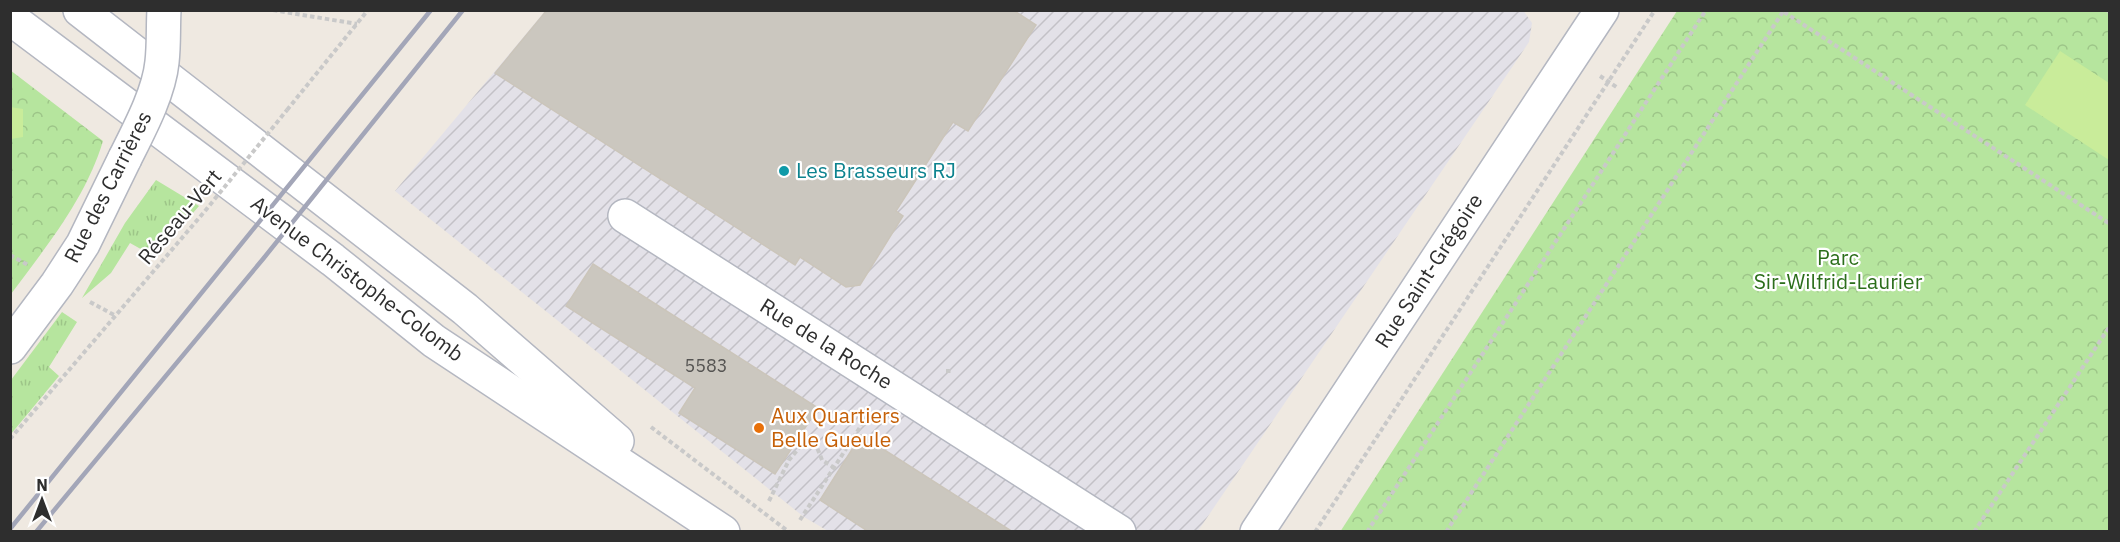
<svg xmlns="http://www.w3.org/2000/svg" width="2120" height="542" font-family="'IBM Plex Sans',sans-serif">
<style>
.industrial{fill:url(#industrial-furrows)}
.grass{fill:url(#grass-tufts)}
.park{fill:url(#park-crowns)}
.pitch{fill:#c9ec9a}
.building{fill:#cbc7bf;stroke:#cbc5ba;stroke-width:1.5}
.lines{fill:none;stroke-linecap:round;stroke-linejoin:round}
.minor-casing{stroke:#b4b7c1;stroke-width:36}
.tertiary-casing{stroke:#b4b7c1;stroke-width:36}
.secondary-casing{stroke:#b4b7c1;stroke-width:36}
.path{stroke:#c9c9c9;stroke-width:4;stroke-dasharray:4.5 3;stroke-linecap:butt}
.minor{stroke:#fff;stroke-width:33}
.tertiary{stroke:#fff;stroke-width:33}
.secondary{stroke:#fff;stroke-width:33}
.rail{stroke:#a3a6b8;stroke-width:4.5}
.minor-bridge-casing{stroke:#b4b7c1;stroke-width:36;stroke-linecap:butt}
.path-bridge{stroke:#c9c9c9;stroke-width:4;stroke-dasharray:4.5 3;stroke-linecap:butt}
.minor-bridge{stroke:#fff;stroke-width:33}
.culture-dot{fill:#0f9aa8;stroke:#fff;stroke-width:2}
.food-dot{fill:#e8710a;stroke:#fff;stroke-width:2}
.labels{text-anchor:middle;stroke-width:4.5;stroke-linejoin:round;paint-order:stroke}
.number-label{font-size:18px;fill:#555452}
.culture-label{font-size:21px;fill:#0d838f;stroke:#fff;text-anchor:start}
.street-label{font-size:21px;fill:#2e2e2e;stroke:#fff}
.park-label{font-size:21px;fill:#2c6e1b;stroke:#fff}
.food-label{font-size:21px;fill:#c56008;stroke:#fff;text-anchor:start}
</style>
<defs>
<pattern id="industrial-furrows" width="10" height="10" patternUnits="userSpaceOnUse" patternTransform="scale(1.5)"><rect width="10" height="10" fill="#e3e1e8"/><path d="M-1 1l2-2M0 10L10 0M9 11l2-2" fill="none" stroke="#c3c1c7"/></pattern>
<pattern id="grass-tufts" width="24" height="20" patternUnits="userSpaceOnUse" patternTransform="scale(1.5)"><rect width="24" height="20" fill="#b6e59e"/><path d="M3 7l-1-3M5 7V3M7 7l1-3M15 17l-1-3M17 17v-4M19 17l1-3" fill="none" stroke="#9dc588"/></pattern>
<pattern id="park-crowns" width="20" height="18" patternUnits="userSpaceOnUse" patternTransform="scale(1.5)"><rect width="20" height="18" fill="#b6e59e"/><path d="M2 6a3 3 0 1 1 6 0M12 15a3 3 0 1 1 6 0" fill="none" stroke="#9dc588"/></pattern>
</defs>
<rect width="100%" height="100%" fill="#efe9e1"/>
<!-- industrial -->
<polygon class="industrial" points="1523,10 1532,23 1529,42 1198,531 828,531 804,517 395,191 545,11"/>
<!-- grass -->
<g class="grass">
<polygon points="156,180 199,206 155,257 130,243 111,273 82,298 125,223"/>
<polygon points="62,312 77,322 49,367 59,376 11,434 11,380"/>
</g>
<!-- park -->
<g class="park">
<polygon points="1677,11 2109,11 2109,531 1340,532"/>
<path d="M10,70L103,141C86,198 46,247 11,294Z"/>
</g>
<!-- pitch -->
<g class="pitch">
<polygon points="2060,51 2109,83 2109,160 2025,105"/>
<polygon points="10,107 23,109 23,137 11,139"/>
</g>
<!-- building -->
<g class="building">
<polygon points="547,10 1013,10 1036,25 968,131 953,122 896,211 903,216 860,285 846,287 800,257 795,265 495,73"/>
<polygon points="593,264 818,408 775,474 679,413 695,388 566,306"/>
<polygon points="861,435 1013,532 869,532 820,500"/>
</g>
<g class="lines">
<defs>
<g id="minor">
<polyline points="625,216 1119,532"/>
<polyline points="10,347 57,284 83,244 125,158"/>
</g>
<polyline id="tertiary" points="1257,532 1602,10"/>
<g id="secondary">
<polyline points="80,10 465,309 617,441"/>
<polyline points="10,18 333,260 434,341 723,532"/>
</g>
</defs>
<!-- minor casing -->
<use href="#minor" class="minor-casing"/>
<!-- tertiary casing -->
<use href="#tertiary" class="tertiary-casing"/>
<!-- secondary casing -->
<use href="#secondary" class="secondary-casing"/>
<!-- path -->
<g class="path">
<polyline points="273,10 357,24"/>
<polyline points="2107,10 2110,12"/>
<polyline points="1784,12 2110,224"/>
<polyline points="1600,76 1618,88"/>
<polyline points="287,110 368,10"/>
<polyline points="10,255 28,265"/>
<polyline points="90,302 116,316"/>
<polyline points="946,371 952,371"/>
<polyline points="651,427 789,532"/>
<polyline points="800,436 816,445 822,460 833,467"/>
<polyline points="10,439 205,211"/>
<polyline points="769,501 789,460 806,440"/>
<polyline points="800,520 868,415"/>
<polyline points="1315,532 1655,10"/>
<polyline points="1367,532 1706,10"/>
<polyline points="1446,532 1784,10"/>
<polyline points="1974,532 2110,326"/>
</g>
<!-- minor -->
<use href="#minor" class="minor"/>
<!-- tertiary -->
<use href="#tertiary" class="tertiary"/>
<!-- secondary -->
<use href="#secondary" class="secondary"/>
<!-- rail -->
<g class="rail">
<polyline points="10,529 431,10"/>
<polyline points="36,532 263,259 463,10"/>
</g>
<defs>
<path id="minor-bridge" d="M125,158C139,130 159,93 162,62C164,45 163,28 164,10"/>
</defs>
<!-- minor-bridge casing -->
<use href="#minor-bridge" class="minor-bridge-casing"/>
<!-- path-bridge -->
<polyline class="path-bridge" points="205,211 287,110"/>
<!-- minor-bridge -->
<use href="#minor-bridge" class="minor-bridge"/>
</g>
<!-- markers -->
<circle class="culture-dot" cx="784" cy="171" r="6"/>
<circle class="food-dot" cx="759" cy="428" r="6"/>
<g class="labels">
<!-- number labels -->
<g class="number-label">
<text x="706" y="372">5583</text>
</g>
<!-- culture labels -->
<g class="culture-label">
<text x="796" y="178">Les Brasseurs RJ</text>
</g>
<!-- street labels -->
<g class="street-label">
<text transform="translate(108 187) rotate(-63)" y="7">Rue des Carrières</text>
<text transform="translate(180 217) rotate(-50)" y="7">Réseau-Vert</text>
<text transform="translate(1429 271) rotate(-57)" y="7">Rue Saint-Grégoire</text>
<text transform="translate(357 279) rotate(37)" y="7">Avenue Christophe-Colomb</text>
<text transform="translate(826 344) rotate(32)" y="7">Rue de la Roche</text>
</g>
<!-- park labels -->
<g class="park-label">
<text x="1838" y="265">Parc<tspan x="1838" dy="24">Sir-Wilfrid-Laurier</tspan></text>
</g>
<!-- food labels -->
<g class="food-label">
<text x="771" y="423">Aux Quartiers<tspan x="771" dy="24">Belle Gueule</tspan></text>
</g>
</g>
<!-- border -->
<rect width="2120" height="542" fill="none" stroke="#2e2e2e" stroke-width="24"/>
<!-- north arrow -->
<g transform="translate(42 500)" stroke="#ffffff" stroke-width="4.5" paint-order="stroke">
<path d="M0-4.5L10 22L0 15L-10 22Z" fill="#2e2e2e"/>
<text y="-9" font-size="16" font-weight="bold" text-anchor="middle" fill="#2e2e2e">N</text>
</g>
</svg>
